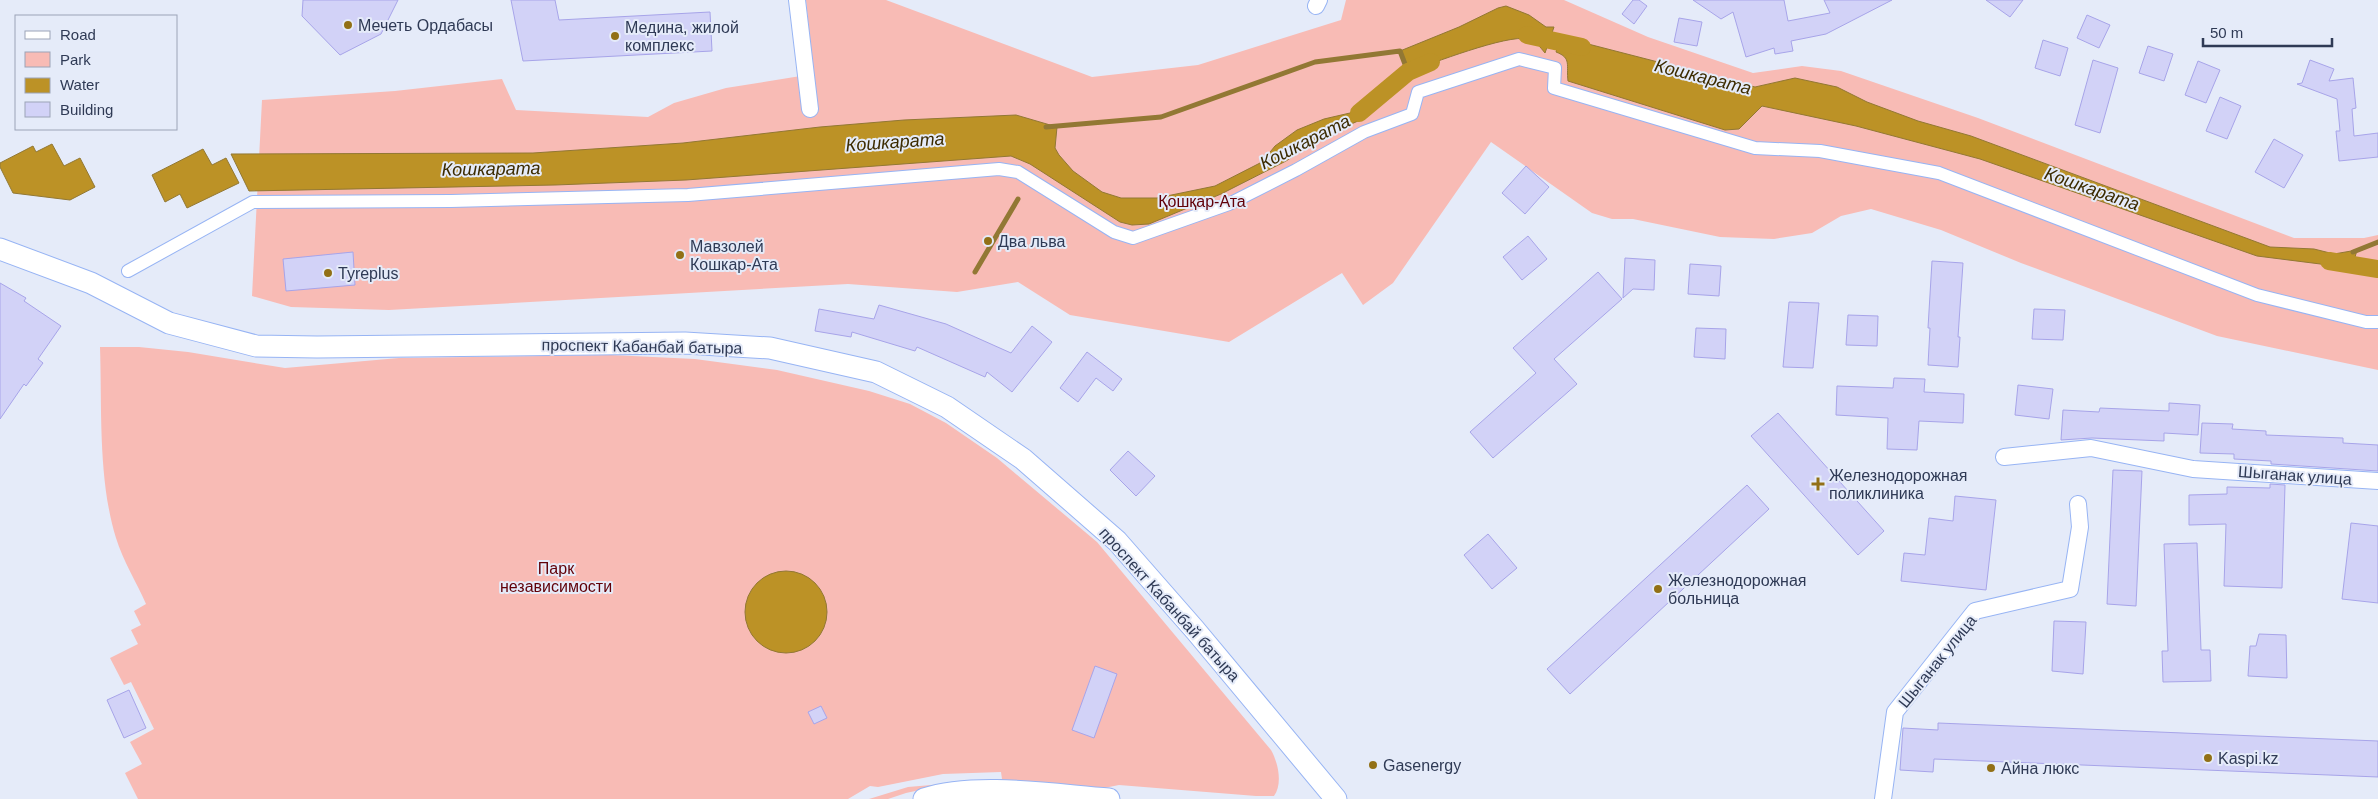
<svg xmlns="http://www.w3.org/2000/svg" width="2378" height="799" font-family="Helvetica,sans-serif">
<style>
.green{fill:#f8bbb5}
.water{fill:#bc9226;stroke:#927834}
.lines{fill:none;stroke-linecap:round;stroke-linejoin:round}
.stream{stroke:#927834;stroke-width:5}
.canal{stroke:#bc9226;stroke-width:18}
.building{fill:#d2d2f7;stroke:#a7a4e9}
.pedestrian-casing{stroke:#97b4f4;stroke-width:14}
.minor-casing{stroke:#97b4f4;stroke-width:18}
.tertiary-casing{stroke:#97b4f4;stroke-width:23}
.pedestrian{stroke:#fff;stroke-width:12}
.minor{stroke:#fff;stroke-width:16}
.tertiary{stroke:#fff;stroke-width:21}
.poi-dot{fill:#927016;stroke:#e5ebf9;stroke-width:2}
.labels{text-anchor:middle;stroke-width:4;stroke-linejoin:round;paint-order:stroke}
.poi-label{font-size:16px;fill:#2f3a55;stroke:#e5ebf9;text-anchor:start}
.park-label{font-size:16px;fill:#610008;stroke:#e5ebf9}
.street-label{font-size:16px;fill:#2f3a55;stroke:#e5ebf9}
.water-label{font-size:18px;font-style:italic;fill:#3c2b00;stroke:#e5ebf9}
</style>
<rect width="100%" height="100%" fill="#e5ebf9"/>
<!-- green -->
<g class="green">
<polygon points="806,0 886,0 1092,77 1198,65 1341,20 1346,0 1564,0 1648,37 1753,73 1802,66 1841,71 1978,118 2294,238 2364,238 2378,235 2378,370 2217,336 2021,263 1941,230 1871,209 1841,216 1812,233 1774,239 1720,237 1633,219 1612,219 1592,213 1491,142 1393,283 1363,305 1342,273 1229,342 1070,315 1018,282 957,292 848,284 389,310 291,307 252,296 262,100 395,91 502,79 516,110 648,117 674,103 726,88 813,74"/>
<path d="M100,347H139L188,352L285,368L399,358L611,355L695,359L777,370L869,391L910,404L946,423L997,458L1097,542L1271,750C1278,762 1283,784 1274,796H1256L1119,785L1104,788L938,786L906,793L888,799H869L908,787L1002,779L1001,772L943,774L878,787L870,786L848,799H138L125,773L142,764L130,742L154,729L131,682L124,685L110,658L138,644L131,630L141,625L134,611L146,604C137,583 123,561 116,538C98,480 102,408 100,347Z"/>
</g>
<!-- water -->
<g class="water">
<path d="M1506,6L1529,15L1546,27H1554L1545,53C1540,47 1536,41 1527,39C1508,34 1430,64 1408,72L1400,51L1459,27L1498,8Z"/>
<path d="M1561,37L1755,87L1795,78L1837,87L1867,102L1918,121L1971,136L2270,247L2314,249L2334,254L2357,250L2352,268L2257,256L1980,159L1856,126L1762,106L1739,129L1725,130L1568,81C1566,65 1572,58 1556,52Z"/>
<polygon points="1377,94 1378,106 1367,117 1322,137 1286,161 1221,194 1149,224 1132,225 1120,222 1030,164 1011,156 686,180 555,185 249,191 231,154 533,153 683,143 820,127 904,120 1016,115 1057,127 1055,148 1059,155 1073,171 1102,192 1121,198 1157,198 1215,186 1262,162 1275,146 1297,130 1324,119 1350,113"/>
<polygon points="52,144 64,166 80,158 95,187 70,200 13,193 0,167 0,163 33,146 36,152"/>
<polygon points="203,149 212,165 226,158 239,183 187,208 180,194 165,202 152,175"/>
<circle cx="786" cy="612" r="41"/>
</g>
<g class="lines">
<!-- stream -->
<g class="stream">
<polyline points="1046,127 1161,117 1315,62 1400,51 1408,72"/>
<polyline points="2353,252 2378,242"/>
<polyline points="975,272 1018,199"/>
</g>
<!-- canal -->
<g class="canal">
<polyline points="1527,35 1582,47"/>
<polyline points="1359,113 1408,72 1431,62"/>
<polyline points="2329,261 2378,269"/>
</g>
</g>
<!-- building -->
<g class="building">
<polygon points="303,0 398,0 381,34 340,55 302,16"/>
<polygon points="511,0 555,0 559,20 710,12 712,51 523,61"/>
<polygon points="1633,0 1639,0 1647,6 1634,24 1622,14"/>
<polygon points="1693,0 1784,0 1788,21 1830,13 1824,0 1892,0 1826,34 1791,41 1793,51 1775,54 1774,48 1746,57 1733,12 1721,19"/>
<polygon points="1986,0 2023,0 2010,17"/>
<polygon points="2087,15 2110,25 2099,48 2077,38"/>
<polygon points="1679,18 1702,22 1697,46 1674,42"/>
<polygon points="2043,40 2068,48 2060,76 2035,68"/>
<polygon points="2148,46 2173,54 2164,81 2139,73"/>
<polygon points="2093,60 2118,68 2100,133 2075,125"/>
<polygon points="2310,60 2334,69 2329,81 2353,78 2356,108 2352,109 2354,136 2378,133 2378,157 2339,161 2336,131 2340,131 2337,99 2297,84 2302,83"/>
<polygon points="2198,61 2220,70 2206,103 2185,95"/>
<polygon points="2220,97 2241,106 2227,139 2206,131"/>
<polygon points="2274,139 2303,155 2284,188 2255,172"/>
<polygon points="1526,166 1549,187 1525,214 1502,193"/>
<polygon points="1528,236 1547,259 1522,280 1503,257"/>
<polygon points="353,252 355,285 286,291 283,259"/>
<polygon points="1625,258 1655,260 1654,290 1633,289 1623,298"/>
<polygon points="1932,261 1963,263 1958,337 1960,337 1958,367 1928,365 1930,328 1928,328"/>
<polygon points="1690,264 1721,266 1719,296 1688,294"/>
<polygon points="1598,272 1622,299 1554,359 1577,384 1493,458 1470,432 1536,373 1513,348"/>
<polygon points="0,283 26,298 24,301 61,326 38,359 43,363 26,386 24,384 0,419"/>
<polygon points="1789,302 1819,303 1813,368 1783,367"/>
<polygon points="879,305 946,324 1011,353 1032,326 1052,342 1012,392 987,372 985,377 917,347 915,351 852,332 851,337 815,331 819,309 874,319"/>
<polygon points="2034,309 2065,310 2063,340 2032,339"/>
<polygon points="1848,315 1878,316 1877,346 1846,345"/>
<polygon points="1696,328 1726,329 1725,359 1694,357"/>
<polygon points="1087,352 1122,379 1113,391 1096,378 1078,402 1060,388"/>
<polygon points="1894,378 1925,379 1924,392 1964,394 1963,423 1919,421 1917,450 1887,449 1888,418 1836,415 1837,386 1893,388"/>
<polygon points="2018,385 2053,389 2049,419 2015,415"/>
<polygon points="2169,403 2200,405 2198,435 2164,433 2164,441 2092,438 2061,440 2063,410 2099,412 2100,408 2169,411"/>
<polygon points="1778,413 1884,531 1858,555 1751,436"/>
<polygon points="2202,423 2233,424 2232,429 2266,431 2266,435 2343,438 2343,443 2378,445 2378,471 2271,464 2271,461 2234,459 2234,454 2200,453"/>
<polygon points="1128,451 1155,476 1136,496 1110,470"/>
<polygon points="2113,470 2142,471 2136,606 2107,604"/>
<polygon points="2270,484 2285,485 2282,588 2224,586 2226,524 2189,525 2189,495 2227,494 2227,487 2270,488"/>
<polygon points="1747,485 1769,509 1570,694 1547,669"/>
<polygon points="1955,496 1996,500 1986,590 1901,581 1904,553 1925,555 1929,518 1953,521"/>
<polygon points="2351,523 2378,526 2378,603 2342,599"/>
<polygon points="1488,534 1517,568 1492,589 1464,555"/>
<polygon points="2197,543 2201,650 2210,650 2211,681 2163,682 2162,651 2168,651 2164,544"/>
<polygon points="2054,621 2086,622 2083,674 2052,671"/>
<polygon points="2259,634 2286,635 2287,678 2248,676 2250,646 2256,646"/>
<polygon points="1095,666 1117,674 1094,738 1072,730"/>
<polygon points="129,690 146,728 124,738 107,700"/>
<polygon points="821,706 827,718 814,724 808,712"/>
<polygon points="1938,723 2378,741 2378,777 1934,759 1933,772 1900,770 1903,728 1938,730"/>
</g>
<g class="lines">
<defs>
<polyline id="pedestrian" points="128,271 253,202 451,201 688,195 999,169 1018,172 1114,232 1133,238 1229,204 1296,170 1364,132 1412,114 1418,92 1519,59 1555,68 1554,88 1755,148 1820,151 1939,173 2257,295 2366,322 2378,322"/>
<g id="minor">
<polyline points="797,0 810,109"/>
<polyline points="1316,6 1319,0"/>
<polyline points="2004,457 2091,448 2193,469 2378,481"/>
<polyline points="1883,799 1895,712 1975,611 2070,589 2080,527 2078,504"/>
</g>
<g id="tertiary">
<polyline points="0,249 91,283 169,323 256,346 317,347 685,343 770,348 876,372 947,407 1023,459 1117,541 1195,630 1336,799"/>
<path d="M924,799C976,782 1054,795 1109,799"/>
</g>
</defs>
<!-- pedestrian casing -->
<use href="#pedestrian" class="pedestrian-casing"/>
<!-- minor casing -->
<use href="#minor" class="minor-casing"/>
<!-- tertiary casing -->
<use href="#tertiary" class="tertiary-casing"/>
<!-- pedestrian -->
<use href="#pedestrian" class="pedestrian"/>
<!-- minor -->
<use href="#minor" class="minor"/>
<!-- tertiary -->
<use href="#tertiary" class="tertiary"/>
</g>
<!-- markers -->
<g class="poi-dot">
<circle cx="348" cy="25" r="5"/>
<circle cx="615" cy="36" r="5"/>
<circle cx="988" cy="241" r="5"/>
<circle cx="680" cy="255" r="5"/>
<circle cx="328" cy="273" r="5"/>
<path d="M1815.5 476.5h5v5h5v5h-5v5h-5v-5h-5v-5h5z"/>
<circle cx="1658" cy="589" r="5"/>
<circle cx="2208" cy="758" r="5"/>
<circle cx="1373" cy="765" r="5"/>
<circle cx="1991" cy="768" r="5"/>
</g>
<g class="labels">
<!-- poi labels -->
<g class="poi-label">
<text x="358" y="31">Мечеть Ордабасы</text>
<text x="625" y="33">Медина, жилой<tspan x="625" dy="18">комплекс</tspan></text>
<text x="998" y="247">Два льва</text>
<text x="690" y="252">Мавзолей<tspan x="690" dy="18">Кошкар-Ата</tspan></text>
<text x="338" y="279">Tyreplus</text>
<text x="1829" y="481">Железнодорожная<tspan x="1829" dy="18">поликлиника</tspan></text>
<text x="1668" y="586">Железнодорожная<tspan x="1668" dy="18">больница</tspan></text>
<text x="2218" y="764">Kaspi.kz</text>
<text x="1383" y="771">Gasenergy</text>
<text x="2001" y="774">Айна люкс</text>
</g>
<!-- park labels -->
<g class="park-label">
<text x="1202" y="207">Қошқар-Ата</text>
<text x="556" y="574">Парк<tspan x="556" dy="18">независимости</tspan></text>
</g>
<!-- street labels -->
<g class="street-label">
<text transform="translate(642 346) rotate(1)" y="6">проспект Кабанбай батыра</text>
<text transform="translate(2295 475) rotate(4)" y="6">Шыганак улица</text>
<text transform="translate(1170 604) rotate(48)" y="6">проспект Кабанбай батыра</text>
<text transform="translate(1937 661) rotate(-51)" y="6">Шыганак улица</text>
</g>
<!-- water labels -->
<g class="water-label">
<text transform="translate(1703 77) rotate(14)" y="6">Кошкарата</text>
<text transform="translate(895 142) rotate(-4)" y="6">Кошкарата</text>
<text transform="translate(1305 142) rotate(-27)" y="6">Кошкарата</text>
<text transform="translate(491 169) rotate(-1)" y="6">Кошкарата</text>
<text transform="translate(2092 189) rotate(19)" y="6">Кошкарата</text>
</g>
</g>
<!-- legend -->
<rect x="15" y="15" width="162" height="115" fill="#e5ebf9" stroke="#9ca4b7"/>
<rect x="25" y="31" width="25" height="8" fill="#ffffff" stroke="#9ca4b7"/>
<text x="60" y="40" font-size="15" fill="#2f3a55">Road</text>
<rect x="25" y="52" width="25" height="15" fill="#f8bbb5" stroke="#9ca4b7"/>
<text x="60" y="65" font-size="15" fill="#2f3a55">Park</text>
<rect x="25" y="78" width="25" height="15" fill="#bc9226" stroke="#9ca4b7"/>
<text x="60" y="90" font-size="15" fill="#2f3a55">Water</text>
<rect x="25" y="102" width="25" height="15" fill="#d2d2f7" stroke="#9ca4b7"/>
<text x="60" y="115" font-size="15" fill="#2f3a55">Building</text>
<!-- scale -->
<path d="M2203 38v8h129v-8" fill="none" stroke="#2f3a55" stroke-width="2.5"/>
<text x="2210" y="38" font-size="15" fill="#2f3a55" stroke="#e5ebf9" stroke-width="4" paint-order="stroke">50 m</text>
</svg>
